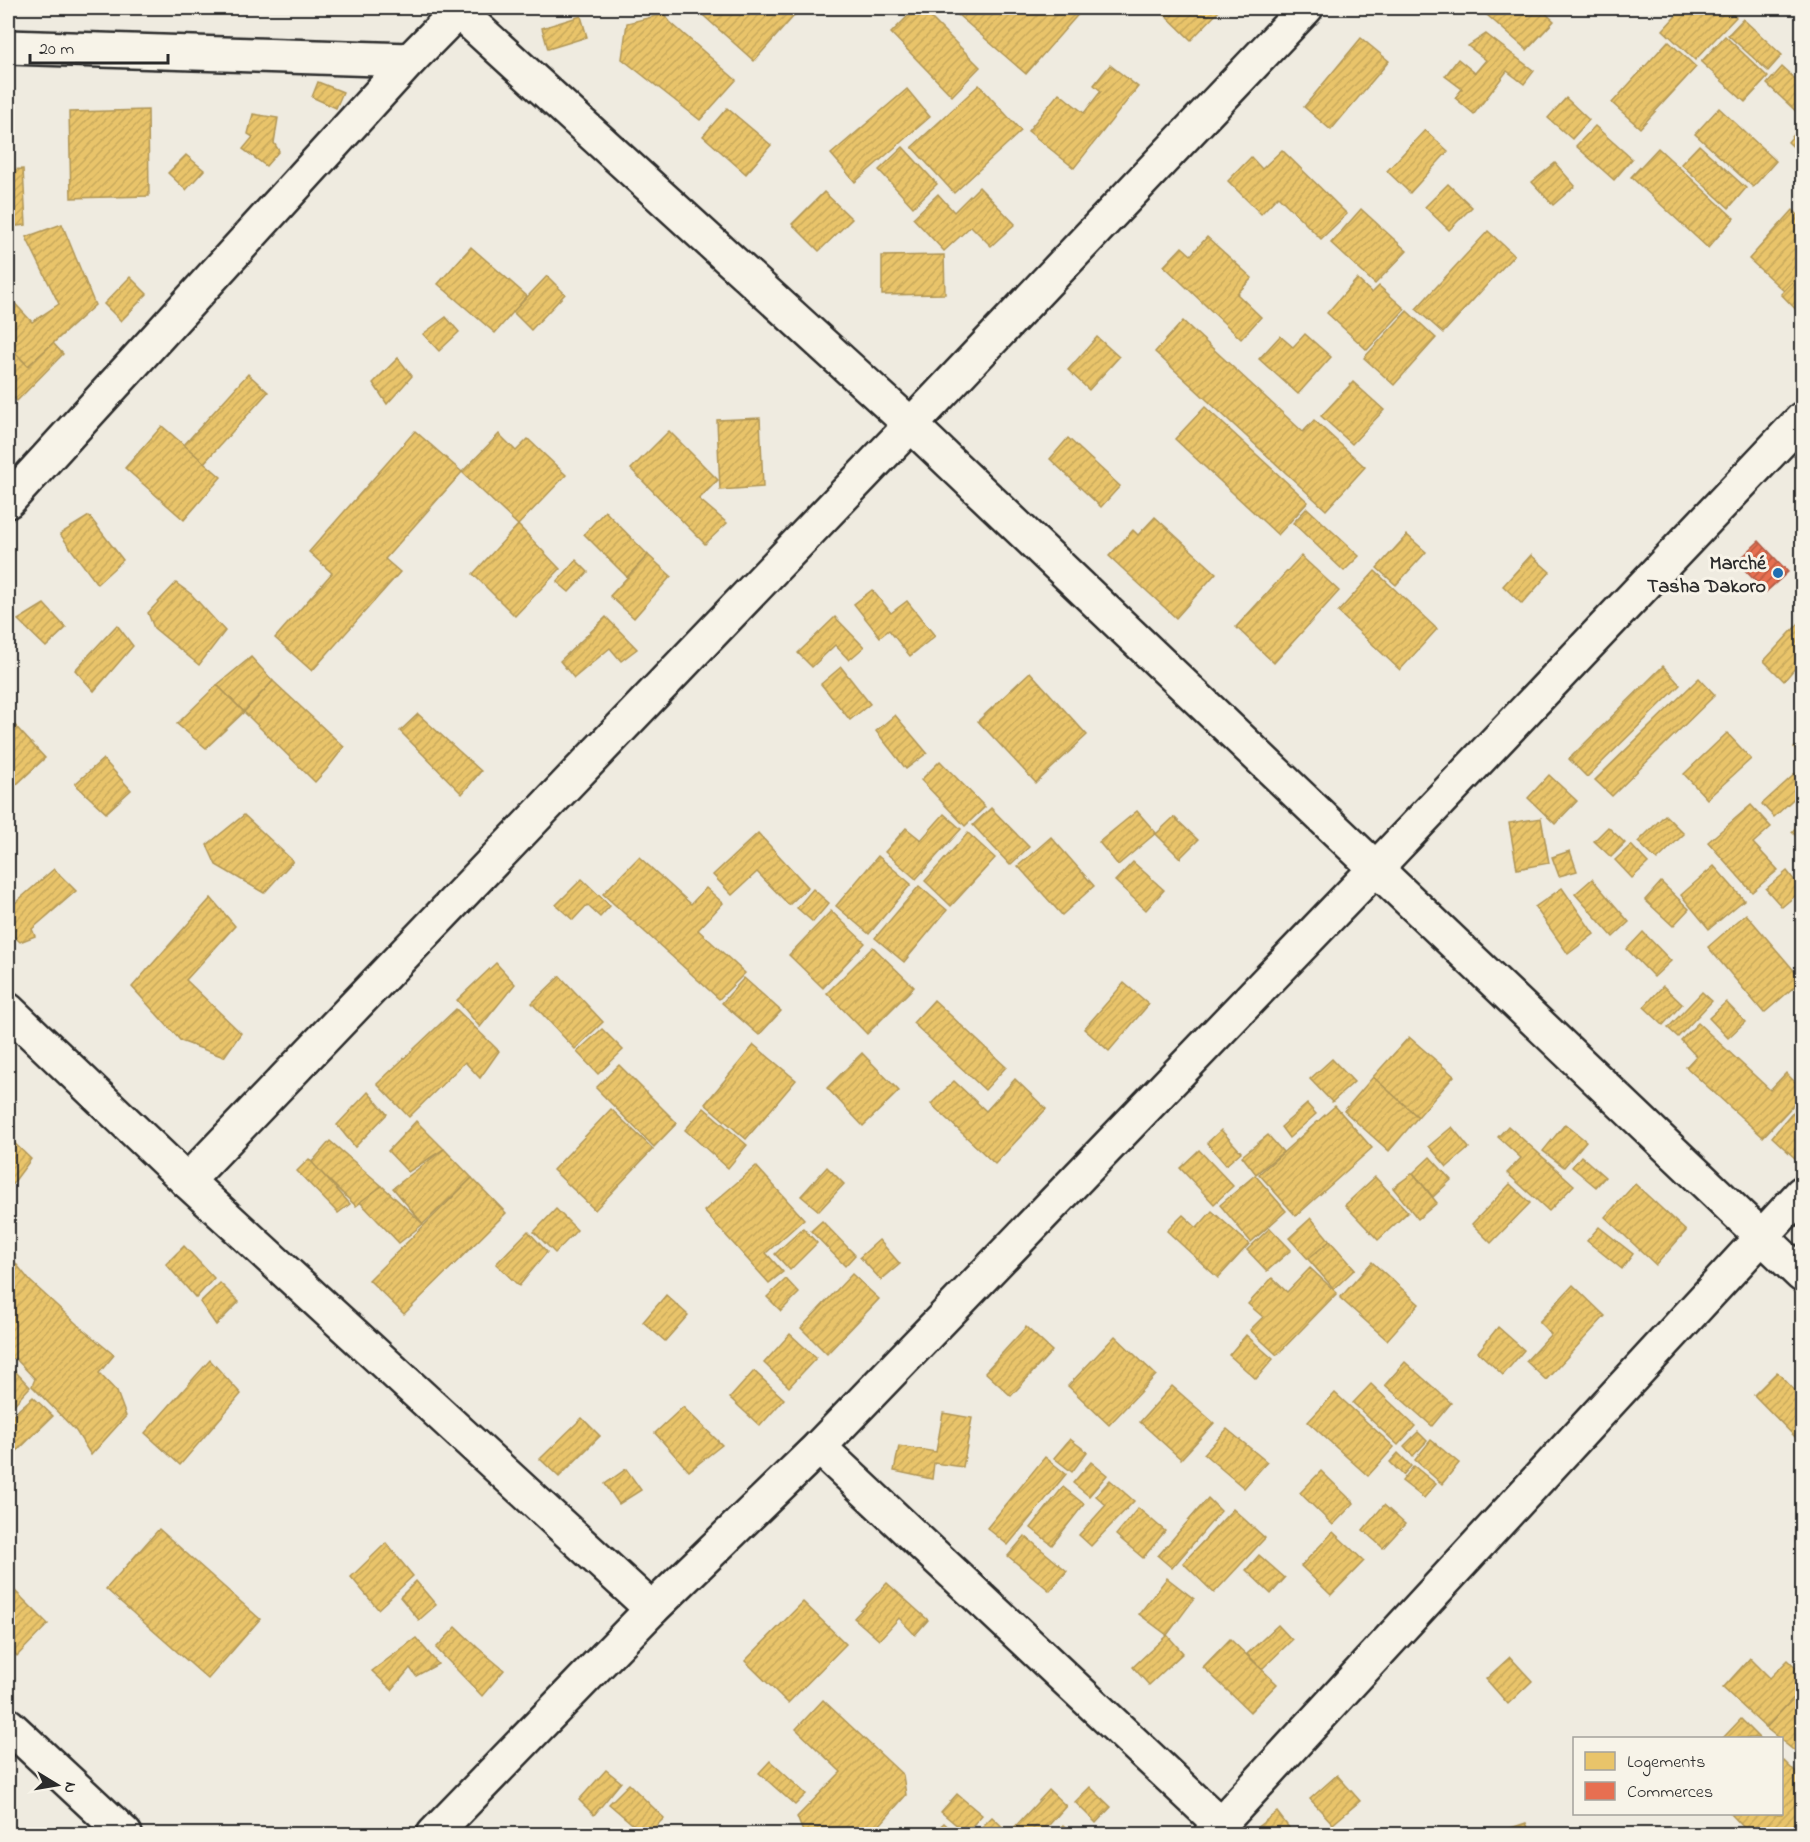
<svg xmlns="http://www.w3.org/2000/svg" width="1810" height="1842" font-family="'Indie Flower',sans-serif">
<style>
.homes{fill:url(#homes-hatch);stroke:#b09657;stroke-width:1.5}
.shops{fill:url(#shops-hatch);stroke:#af5b46;stroke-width:1.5}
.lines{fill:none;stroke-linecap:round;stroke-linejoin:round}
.minor-casing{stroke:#2b2b2b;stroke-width:38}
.minor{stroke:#f7f3e8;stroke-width:33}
.poi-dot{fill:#1f6fb2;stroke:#f7f3e8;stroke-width:2}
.labels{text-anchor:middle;stroke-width:6;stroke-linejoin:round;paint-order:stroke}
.poi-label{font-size:20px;font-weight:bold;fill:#2b2b2b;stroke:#f7f3e8;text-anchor:end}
</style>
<defs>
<pattern id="homes-hatch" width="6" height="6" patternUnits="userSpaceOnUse" patternTransform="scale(1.5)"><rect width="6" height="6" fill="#e9c46a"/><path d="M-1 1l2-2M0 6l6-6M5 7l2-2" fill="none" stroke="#c8a95c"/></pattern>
<pattern id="shops-hatch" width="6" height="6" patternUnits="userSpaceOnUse" patternTransform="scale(1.5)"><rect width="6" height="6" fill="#e76f51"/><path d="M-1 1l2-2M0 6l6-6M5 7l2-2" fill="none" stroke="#bb5b43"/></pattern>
</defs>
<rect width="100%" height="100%" fill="#efebe0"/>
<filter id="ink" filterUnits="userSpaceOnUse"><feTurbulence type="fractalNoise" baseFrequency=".0167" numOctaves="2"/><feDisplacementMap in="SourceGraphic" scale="12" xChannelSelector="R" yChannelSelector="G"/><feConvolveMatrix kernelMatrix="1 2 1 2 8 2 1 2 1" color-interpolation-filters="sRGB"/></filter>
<g filter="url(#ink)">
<!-- homes -->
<g class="homes">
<polygon points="695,8 801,8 754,61"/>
<polygon points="916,8 921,8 980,67 952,96 891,33"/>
<polygon points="950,8 1079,8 1082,10 1026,74"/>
<polygon points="1158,8 1222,8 1191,40"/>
<polygon points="1494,8 1540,8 1554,21 1527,50 1487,15"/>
<polygon points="1683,8 1726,8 1736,17 1695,60 1663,30"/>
<polygon points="664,14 670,22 736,80 700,120 622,59 627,23"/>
<polygon points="581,16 587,37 548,49 542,28"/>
<polygon points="1743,19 1782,55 1768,71 1728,35"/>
<polygon points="1486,34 1534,71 1524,84 1507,71 1474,114 1455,98 1462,89 1445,76 1458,59 1475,73 1486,60 1468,46"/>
<polygon points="1725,36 1768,77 1745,102 1701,62"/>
<polygon points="1361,38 1389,61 1331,130 1304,107"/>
<polygon points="1668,41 1696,67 1640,128 1612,103"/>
<polygon points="1110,65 1138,87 1074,168 1028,131 1059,93 1084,113 1101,91 1094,85"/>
<polygon points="1782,67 1802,85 1802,117 1767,84"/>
<polygon points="318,82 343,92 336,108 312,97"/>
<polygon points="979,85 1021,131 954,193 912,147"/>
<polygon points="907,89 930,117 855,182 831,154"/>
<polygon points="1566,98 1589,120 1572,139 1548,118"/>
<polygon points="727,108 771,145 746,174 703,136"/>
<polygon points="1719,108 1776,161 1753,187 1695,134"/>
<polygon points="148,110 149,196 71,198 69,112"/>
<polygon points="253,114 278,118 274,143 279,151 266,166 243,149 253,137 248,134"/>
<polygon points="1802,125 1802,155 1788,142"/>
<polygon points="1595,126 1632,159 1614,180 1576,146"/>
<polygon points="1425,130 1448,151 1410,193 1387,171"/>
<polygon points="1699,145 1746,188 1729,208 1681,164"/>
<polygon points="903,147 937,184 913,207 879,170"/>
<polygon points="1658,148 1734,218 1708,248 1631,177"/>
<polygon points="1282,150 1347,214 1321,239 1278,196 1261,214 1228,181 1251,157 1262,169"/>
<polygon points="186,155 204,170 186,190 168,173"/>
<polygon points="1555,163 1575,186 1553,205 1532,182"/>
<polygon points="23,169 26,225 8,227 8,170"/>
<polygon points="1448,184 1472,207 1449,230 1425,207"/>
<polygon points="979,187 1015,224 991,246 971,226 944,251 913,218 938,194 954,212"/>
<polygon points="824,192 852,219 819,251 792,224"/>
<polygon points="1361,209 1407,251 1375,284 1331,243"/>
<polygon points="1793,210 1802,219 1802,272 1784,291 1749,259"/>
<polygon points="62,224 95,305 28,366 8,345 8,296 32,322 59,304 26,237"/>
<polygon points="1488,231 1514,255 1443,333 1416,309"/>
<polygon points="1207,237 1252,278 1237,294 1261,317 1241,339 1164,266 1182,247 1191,255"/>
<polygon points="471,247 527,296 495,333 438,284"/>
<polygon points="944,255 945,294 882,295 882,256"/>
<polygon points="1802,272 1802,316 1781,294"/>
<polygon points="547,276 565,294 531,330 513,312"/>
<polygon points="130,277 147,294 121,321 104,304"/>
<polygon points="1357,279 1372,293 1379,286 1405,309 1367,350 1327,313"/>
<polygon points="1407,311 1436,338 1394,385 1364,358"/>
<polygon points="446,317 459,332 439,351 423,334"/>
<polygon points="1183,321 1303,432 1314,420 1365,467 1326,510 1155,352"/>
<polygon points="1305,334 1331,357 1298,394 1259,359 1280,336 1293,347"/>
<polygon points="1097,337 1119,357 1089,390 1068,370"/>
<polygon points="53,343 63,354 17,401 8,392 8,355 12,350 28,366"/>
<polygon points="398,358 412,376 387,404 373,383"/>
<polygon points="248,374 268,392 204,463 184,445"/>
<polygon points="1353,382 1384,410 1352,444 1321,416"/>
<polygon points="1205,407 1308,502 1278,535 1175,439"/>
<polygon points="760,418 763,487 720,490 717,420"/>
<polygon points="162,426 221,477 184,520 125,468"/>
<polygon points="415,431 462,472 385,559 400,572 312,671 275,638 332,573 309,552"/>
<polygon points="669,431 718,480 699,499 727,523 705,544 631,469"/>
<polygon points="499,434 516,451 528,439 566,475 518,525 462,472"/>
<polygon points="1068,438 1120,486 1101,507 1050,459"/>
<polygon points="1307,508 1359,556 1344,571 1293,523"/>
<polygon points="605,511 648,555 627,577 584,534"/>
<polygon points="89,516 123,560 97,584 60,534"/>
<polygon points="1155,517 1216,573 1176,618 1109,556 1133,530 1138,535"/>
<polygon points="518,525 560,569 515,616 473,574"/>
<polygon points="1407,535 1426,552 1396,585 1377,568"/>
<polygon points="648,555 671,576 634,618 610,596"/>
<polygon points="1531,555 1550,572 1522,604 1503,586"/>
<polygon points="1301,556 1339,591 1274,663 1236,627"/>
<polygon points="576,560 588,572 569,592 557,582"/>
<polygon points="1375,571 1437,629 1400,670 1338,612"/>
<polygon points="176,583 191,594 225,631 199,665 154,628 148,613"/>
<polygon points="872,590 891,613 907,601 935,636 910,656 889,630 880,637 854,604"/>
<polygon points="44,604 66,628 46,647 18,620"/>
<polygon points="606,617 637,649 621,661 610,648 574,678 560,661"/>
<polygon points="835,617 864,647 849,660 835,645 812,667 798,653"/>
<polygon points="1802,620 1802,660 1784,681 1764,661"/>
<polygon points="117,625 133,646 94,691 75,670"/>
<polygon points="251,657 273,681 244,712 217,685"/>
<polygon points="1663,666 1680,685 1587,777 1569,759"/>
<polygon points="841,667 870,704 850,720 821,684"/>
<polygon points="1030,672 1087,735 1036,783 978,721"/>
<polygon points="1699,678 1715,695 1612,796 1595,780"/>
<polygon points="273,681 344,747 327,769 315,782 244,712"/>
<polygon points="217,685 244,712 206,748 177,724"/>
<polygon points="418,714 481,771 462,794 400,731"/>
<polygon points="895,715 927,753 906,769 876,731"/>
<polygon points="8,718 45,758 16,785 8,777"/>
<polygon points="1727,733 1751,759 1707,799 1684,774"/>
<polygon points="1802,741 1802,758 1794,748"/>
<polygon points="103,759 131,790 106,813 75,784"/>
<polygon points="940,761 985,807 965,826 921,780"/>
<polygon points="1796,773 1802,780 1802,791 1774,817 1762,804"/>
<polygon points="1549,775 1577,801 1555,824 1528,798"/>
<polygon points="1751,805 1771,827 1753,843 1778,870 1752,892 1708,842"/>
<polygon points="991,808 1029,847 1010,865 973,825"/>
<polygon points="1137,811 1156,833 1118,865 1099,842"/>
<polygon points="944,814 961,829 916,879 885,852 906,828 921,840"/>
<polygon points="244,815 293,861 264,893 216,865 207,845"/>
<polygon points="1665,815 1684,834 1657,860 1638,842"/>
<polygon points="1174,817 1198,840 1180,858 1156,834"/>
<polygon points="1541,818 1549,863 1517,869 1509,823"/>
<polygon points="1802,820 1802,842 1792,832"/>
<polygon points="1608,827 1625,843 1611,857 1594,841"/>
<polygon points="758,833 808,887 789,905 757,872 732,895 713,875"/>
<polygon points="968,833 995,858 951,906 925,881"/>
<polygon points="1051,837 1094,886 1062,915 1018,866"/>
<polygon points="1631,845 1648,863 1632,878 1615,860"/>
<polygon points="1570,851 1577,871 1559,876 1552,857"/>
<polygon points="878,856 911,884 869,934 836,906"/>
<polygon points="639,857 691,904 706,888 723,903 698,930 745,973 719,999 603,894"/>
<polygon points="1133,862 1164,890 1146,910 1115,881"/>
<polygon points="1714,866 1744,900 1709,929 1681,895"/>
<polygon points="54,869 76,891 32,929 35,936 20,942 8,931 8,909"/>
<polygon points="1787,871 1802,890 1782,907 1766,889"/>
<polygon points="582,879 610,906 600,917 587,905 573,920 556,905"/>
<polygon points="1592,879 1629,922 1613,937 1575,894"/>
<polygon points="1661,882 1689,909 1673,926 1645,900"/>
<polygon points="919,886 947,910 904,962 875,938"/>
<polygon points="1562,888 1594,934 1568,954 1535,907"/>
<polygon points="813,889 829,903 813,922 797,908"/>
<polygon points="211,898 235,926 186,980 241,1033 224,1057 181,1041 132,987"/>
<polygon points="831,911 865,943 823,988 789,955"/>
<polygon points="1746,914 1802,980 1764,1013 1708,947"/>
<polygon points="1643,932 1671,961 1654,977 1627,949"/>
<polygon points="873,947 914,987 867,1034 827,993"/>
<polygon points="496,963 515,984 480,1027 457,1000"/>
<polygon points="560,976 603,1022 575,1049 532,1003"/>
<polygon points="744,978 781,1011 759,1035 722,1003"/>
<polygon points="1124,983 1149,1004 1109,1051 1084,1029"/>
<polygon points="1663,986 1682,1004 1663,1025 1644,1007"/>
<polygon points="1702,992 1712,1001 1678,1037 1668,1028"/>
<polygon points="934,1000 1006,1067 985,1090 913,1023"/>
<polygon points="1726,1002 1745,1022 1728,1038 1709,1018"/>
<polygon points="456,1009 499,1051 480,1078 465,1062 409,1117 377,1084"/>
<polygon points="1698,1023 1770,1090 1786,1073 1802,1089 1802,1096 1763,1137 1686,1067 1696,1056 1681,1040"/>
<polygon points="602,1029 623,1050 598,1074 577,1052"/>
<polygon points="1409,1037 1454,1076 1418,1117 1373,1077"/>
<polygon points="754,1045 796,1080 746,1139 705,1104"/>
<polygon points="862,1053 899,1091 863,1126 827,1088"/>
<polygon points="1332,1059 1354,1082 1332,1102 1310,1079"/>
<polygon points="619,1065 677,1123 654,1147 596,1088"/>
<polygon points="1373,1077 1418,1117 1389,1151 1344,1111"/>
<polygon points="1015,1079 1046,1109 995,1164 931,1104 954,1081 986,1111"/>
<polygon points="368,1092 387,1114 355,1147 337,1125"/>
<polygon points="1307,1104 1316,1114 1289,1138 1281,1127"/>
<polygon points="1335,1106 1372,1148 1296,1216 1259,1174"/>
<polygon points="704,1108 747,1145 728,1168 685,1130"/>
<polygon points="611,1109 653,1149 595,1210 553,1170"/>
<polygon points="1794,1111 1802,1118 1802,1156 1798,1161 1772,1137"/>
<polygon points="416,1121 444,1149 408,1172 388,1151"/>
<polygon points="1565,1124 1586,1141 1564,1167 1543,1151"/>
<polygon points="1508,1126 1574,1185 1549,1211 1507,1173 1521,1158 1498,1137"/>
<polygon points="1452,1127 1469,1148 1447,1167 1429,1146"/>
<polygon points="1221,1130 1241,1152 1226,1165 1207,1143"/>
<polygon points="1268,1135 1283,1152 1256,1174 1242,1156"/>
<polygon points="8,1137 31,1159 8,1190"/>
<polygon points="330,1141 382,1186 356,1206 311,1163"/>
<polygon points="444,1149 472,1178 423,1224 393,1188"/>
<polygon points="1199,1150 1233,1186 1214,1204 1180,1168"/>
<polygon points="1581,1156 1605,1177 1596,1187 1572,1167"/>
<polygon points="1430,1157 1451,1180 1433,1197 1413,1173"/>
<polygon points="309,1159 350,1204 338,1213 297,1171"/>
<polygon points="756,1166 804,1219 766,1253 783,1272 769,1283 704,1211"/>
<polygon points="827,1167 844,1184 819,1211 801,1196"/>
<polygon points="1413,1173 1437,1203 1418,1219 1393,1188"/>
<polygon points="1255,1175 1286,1211 1251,1242 1220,1205"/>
<polygon points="1375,1177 1408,1212 1378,1240 1345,1205"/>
<polygon points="472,1178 506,1213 404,1314 369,1280"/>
<polygon points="1510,1184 1530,1203 1491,1243 1472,1224"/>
<polygon points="1635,1184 1686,1231 1656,1265 1605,1217"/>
<polygon points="382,1186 423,1224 399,1243 360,1202"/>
<polygon points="556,1209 577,1230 555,1253 534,1232"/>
<polygon points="1212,1211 1249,1244 1218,1278 1167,1231 1183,1215 1197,1228"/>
<polygon points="1311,1218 1330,1241 1308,1259 1289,1238"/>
<polygon points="822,1221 855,1255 845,1266 811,1231"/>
<polygon points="1599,1227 1633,1254 1622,1269 1587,1241"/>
<polygon points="803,1228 817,1243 790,1270 775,1254"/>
<polygon points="1270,1228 1291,1250 1267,1271 1247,1250"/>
<polygon points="528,1231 547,1252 519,1286 496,1264"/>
<polygon points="879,1240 900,1264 881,1280 860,1257"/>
<polygon points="1330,1241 1355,1269 1334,1289 1308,1259"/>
<polygon points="184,1246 214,1278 196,1298 166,1264"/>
<polygon points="8,1254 30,1281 80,1327 114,1355 99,1373 117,1392 126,1416 91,1455 76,1431 32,1386 35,1379 15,1358 8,1360"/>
<polygon points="1372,1262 1419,1304 1387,1340 1340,1298"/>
<polygon points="1310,1268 1337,1293 1277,1355 1250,1330 1263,1317 1248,1304 1272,1278 1287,1292"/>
<polygon points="852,1274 879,1299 827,1354 801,1328"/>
<polygon points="786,1279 799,1293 781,1311 767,1297"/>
<polygon points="220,1283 239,1302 216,1325 200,1302"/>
<polygon points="1573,1285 1605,1316 1546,1380 1526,1361 1551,1334 1539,1322"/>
<polygon points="666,1295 688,1315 665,1341 643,1322"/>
<polygon points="1026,1327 1052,1351 1011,1396 985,1372"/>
<polygon points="1498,1327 1524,1350 1503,1375 1478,1352"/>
<polygon points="790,1334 816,1358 789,1387 764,1363"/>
<polygon points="1246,1335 1273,1359 1256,1379 1229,1355"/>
<polygon points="1115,1336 1156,1375 1109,1425 1068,1386"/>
<polygon points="210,1360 241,1394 180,1465 145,1433"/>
<polygon points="1405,1362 1451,1403 1432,1426 1385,1385"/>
<polygon points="14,1370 30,1387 8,1411 8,1376"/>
<polygon points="754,1371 784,1399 760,1426 730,1398"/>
<polygon points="1777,1372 1802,1398 1802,1444 1754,1395"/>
<polygon points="1371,1384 1415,1426 1398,1445 1353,1403"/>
<polygon points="1172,1386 1214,1423 1181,1459 1140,1422"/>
<polygon points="1335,1393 1394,1447 1368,1476 1308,1422"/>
<polygon points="33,1397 53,1416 12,1456 8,1451 8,1419"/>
<polygon points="683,1407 722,1445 689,1471 655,1433"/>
<polygon points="943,1413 972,1418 963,1467 934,1463 932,1479 894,1471 899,1446 936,1452"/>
<polygon points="582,1418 600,1436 559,1477 540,1459"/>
<polygon points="1227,1429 1267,1462 1244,1488 1204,1454"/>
<polygon points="1418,1432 1427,1441 1413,1456 1404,1446"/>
<polygon points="1070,1439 1087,1452 1072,1472 1054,1458"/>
<polygon points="1431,1440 1459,1463 1442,1484 1415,1460"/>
<polygon points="1398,1453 1411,1466 1403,1475 1390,1462"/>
<polygon points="1045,1457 1066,1474 1008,1545 987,1528"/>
<polygon points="1091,1462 1107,1475 1089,1496 1073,1483"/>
<polygon points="1414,1466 1436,1484 1424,1498 1402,1481"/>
<polygon points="626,1469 641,1490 619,1504 605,1484"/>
<polygon points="1321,1471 1354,1503 1333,1525 1300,1493"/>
<polygon points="1110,1480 1134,1501 1091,1546 1079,1535 1106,1505 1096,1496"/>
<polygon points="1063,1487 1084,1504 1052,1545 1031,1528"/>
<polygon points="1208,1498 1221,1511 1172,1568 1158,1556"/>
<polygon points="1384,1505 1405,1524 1383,1548 1363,1530"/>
<polygon points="1138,1508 1165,1531 1143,1558 1116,1535"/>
<polygon points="1233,1509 1265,1538 1214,1593 1183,1563"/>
<polygon points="159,1529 260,1619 208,1679 106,1589"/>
<polygon points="1333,1532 1364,1561 1331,1595 1301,1566"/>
<polygon points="1025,1536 1067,1571 1050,1591 1008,1556"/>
<polygon points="386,1543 413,1576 378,1609 351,1577"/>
<polygon points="1259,1555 1285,1578 1271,1594 1246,1570"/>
<polygon points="1167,1578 1194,1599 1167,1635 1139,1614"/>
<polygon points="416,1581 436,1605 419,1620 400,1597"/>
<polygon points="887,1583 928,1620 915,1635 899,1618 879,1640 854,1618"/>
<polygon points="8,1584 48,1624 17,1656 8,1646"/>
<polygon points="803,1602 846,1644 788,1703 745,1661"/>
<polygon points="1278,1625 1292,1640 1262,1669 1247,1654"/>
<polygon points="456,1627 478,1648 504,1670 482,1696 436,1648"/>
<polygon points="1167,1635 1183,1653 1149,1685 1133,1667"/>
<polygon points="416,1638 438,1664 416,1676 410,1668 392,1690 372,1671"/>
<polygon points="1230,1639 1277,1684 1250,1712 1203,1667"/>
<polygon points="1510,1657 1532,1681 1508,1704 1486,1679"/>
<polygon points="1750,1658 1770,1678 1788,1660 1802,1673 1802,1689 1766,1728 1723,1688"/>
<polygon points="1802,1689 1802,1757 1766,1728"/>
<polygon points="823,1700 903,1775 906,1795 872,1834 804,1834 797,1817 841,1772 796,1729"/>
<polygon points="1741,1719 1760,1738 1723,1738"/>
<polygon points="1782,1759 1802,1779 1802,1819 1784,1834 1750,1834 1731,1814 1782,1814"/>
<polygon points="770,1761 806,1794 795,1805 759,1773"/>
<polygon points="606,1770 621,1782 594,1815 579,1800"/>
<polygon points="1337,1775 1360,1801 1333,1824 1310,1799"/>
<polygon points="629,1784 664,1818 648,1834 644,1834 609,1804"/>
<polygon points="1090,1787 1111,1807 1096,1823 1075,1802"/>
<polygon points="1049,1790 1066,1806 1041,1834 1017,1834 1012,1830"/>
<polygon points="957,1794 982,1815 966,1833 941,1812"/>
<polygon points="1277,1812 1293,1833 1292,1834 1261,1834 1256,1828"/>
<polygon points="992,1817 1010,1834 975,1834"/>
<polygon points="1802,1821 1802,1834 1784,1834"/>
<polygon points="944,1823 956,1834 932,1834"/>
<polygon points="1526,1823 1531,1834 1507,1834 1505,1830"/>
<polygon points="1063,1825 1073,1834 1053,1834"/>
</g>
<!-- shops -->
<polygon class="shops" points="1759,541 1788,572 1766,592 1737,562"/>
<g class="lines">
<defs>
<g id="minor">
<polyline points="458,11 911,425 1802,1275"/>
<polyline points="8,47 410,60"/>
<polyline points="8,501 410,60 461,8"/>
<polyline points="8,1010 187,1181 652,1609"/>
<polyline points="187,1181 911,425 1306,8"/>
<polyline points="819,1447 1220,1824"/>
<polyline points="8,1725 125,1834"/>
<polyline points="434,1834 652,1609 819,1447 1376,868 1802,419"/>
<polyline points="1211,1834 1802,1193"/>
</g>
</defs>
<!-- minor casing -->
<use href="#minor" class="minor-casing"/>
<!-- minor -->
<use href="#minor" class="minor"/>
</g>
</g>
<!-- markers -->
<circle class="poi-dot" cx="1778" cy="573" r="6"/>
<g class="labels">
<!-- poi labels -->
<g class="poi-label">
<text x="1766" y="569">Marché<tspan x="1766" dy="23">Tasha Dakoro</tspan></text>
</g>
</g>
<!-- margin -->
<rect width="1810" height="1842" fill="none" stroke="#f7f3e8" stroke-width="30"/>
<rect x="15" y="15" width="1780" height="1812" fill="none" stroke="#2b2b2b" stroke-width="2" filter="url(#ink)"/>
<!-- legend -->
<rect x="1573" y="1737" width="210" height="78" fill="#f7f3e8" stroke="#a5a39c" stroke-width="1.5"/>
<rect x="1585" y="1752" width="30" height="18" fill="#e9c46a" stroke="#a5a39c" stroke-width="1.5"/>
<text x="1627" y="1767" font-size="18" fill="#2b2b2b">Logements</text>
<rect x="1585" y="1782" width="30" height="18" fill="#e76f51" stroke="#a5a39c" stroke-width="1.5"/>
<text x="1627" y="1797" font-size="18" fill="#2b2b2b">Commerces</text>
<!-- north arrow -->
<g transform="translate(57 1785) rotate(101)" stroke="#f7f3e8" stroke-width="4.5" paint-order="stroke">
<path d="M0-4.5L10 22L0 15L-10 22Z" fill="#2b2b2b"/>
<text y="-9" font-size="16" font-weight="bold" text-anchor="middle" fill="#2b2b2b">N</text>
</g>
<!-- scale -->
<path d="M30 54v9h138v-9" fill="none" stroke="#2b2b2b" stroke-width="3"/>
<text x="39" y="54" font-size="18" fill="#2b2b2b" stroke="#f7f3e8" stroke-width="4.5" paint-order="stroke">20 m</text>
</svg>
